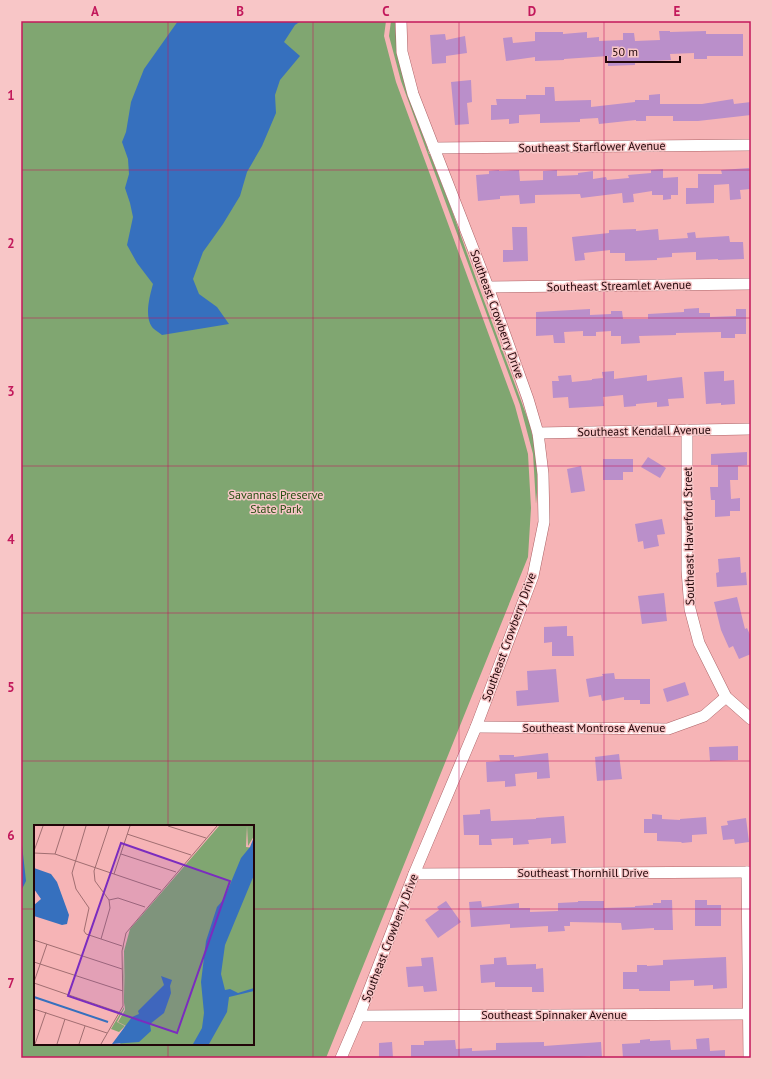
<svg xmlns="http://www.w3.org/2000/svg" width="772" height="1079" font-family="'PT Sans',sans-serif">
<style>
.green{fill:#80a671;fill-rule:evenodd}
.water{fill:#3670be}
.building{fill:#ba8fca}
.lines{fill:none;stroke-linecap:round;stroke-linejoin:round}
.minor-casing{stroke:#ad6367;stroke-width:12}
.minor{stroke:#fff;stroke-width:11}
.grid{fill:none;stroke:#c2185b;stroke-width:1;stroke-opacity:0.55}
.labels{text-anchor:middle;stroke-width:3;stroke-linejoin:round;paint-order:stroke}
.street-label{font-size:12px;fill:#220609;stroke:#f8c6c7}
.park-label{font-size:12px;fill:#264e11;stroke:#f8c6c7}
.inset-river{fill:none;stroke:#3670be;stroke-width:2}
.inset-road{fill:none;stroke:#a16e71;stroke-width:1}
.view{fill:#7b2cbf;fill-opacity:0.15;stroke:#7b2cbf;stroke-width:2}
.inset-edge{fill:none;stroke:#220609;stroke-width:2}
.neatline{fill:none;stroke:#c2185b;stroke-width:1.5}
.grid-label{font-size:13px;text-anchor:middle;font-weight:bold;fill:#c2185b}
</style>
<rect width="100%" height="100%" fill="#f6b4b6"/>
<!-- green -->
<g class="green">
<path d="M21,21H386L384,36L396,82L515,406L528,454L531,508L528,557L326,1058H21ZM35,826H253V1044H35Z"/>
<path d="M391,21H395L397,53L408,95L428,149L429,154H430L450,205L479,287L530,425C537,451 539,478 536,504L533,454L520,405L401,81L389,36Z"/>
</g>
<!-- water -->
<g class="water">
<path d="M178,21H301L295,25L284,42L300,56L280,80L275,95L276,113L262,146L247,172L240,196L223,224L203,252L193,279L199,294L217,307L229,324L162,335C159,332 154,330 152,327C144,316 150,295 153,284L137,263L127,245L133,217L130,203L125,188L129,174L128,159L122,142L126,132L131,102L144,69Z"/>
<polygon points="21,677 22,845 26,881 21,891"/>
</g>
<!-- building -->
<g class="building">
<polygon points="659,31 670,31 670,32 706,31 706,34 743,34 743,56 707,56 707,59 694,59 694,53 670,54 671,60 635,62 635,65 608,66 608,56 564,59 564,60 535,61 535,57 506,61 503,38 512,37 513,43 535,41 535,32 563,32 563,34 587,32 587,38 599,37 599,41 623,40 623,33 634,33 635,41 660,40"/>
<polygon points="445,34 446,40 465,36 467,53 446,56 446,63 432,64 430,35"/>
<polygon points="471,80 472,102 467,103 469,124 455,125 451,82"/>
<polygon points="545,87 554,87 555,101 591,100 591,107 635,102 635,100 649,100 649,95 660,94 660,104 702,104 733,99 734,104 751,102 751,115 698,121 673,121 673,116 646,116 646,121 636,121 636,120 599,124 598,118 580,119 580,122 540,123 540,114 519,115 519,123 509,124 509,119 491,120 491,105 497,105 496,99 526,99 526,95 545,95"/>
<polygon points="749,168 750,189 740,190 741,199 730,200 729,184 714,185 714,203 686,204 686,188 698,188 698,174 722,174 721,170"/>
<polygon points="663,169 663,178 678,177 678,195 671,195 671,199 663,200 663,195 652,195 652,191 633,194 634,202 623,203 622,193 581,198 580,194 535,195 535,203 520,204 519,195 500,196 500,199 478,201 476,175 489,174 489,171 499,170 499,171 519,170 520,181 543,180 543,171 557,170 557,176 578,175 578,173 593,171 593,179 606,177 607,180 629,178 628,175 651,173 651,170"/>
<polygon points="512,227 527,227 528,261 503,262 503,250 513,250"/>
<polygon points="636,229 636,231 658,229 659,240 688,238 687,233 695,232 696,238 729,236 730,242 743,242 744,259 718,260 718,259 696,260 696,252 672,253 672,257 657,258 657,260 625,261 625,253 610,253 610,250 584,253 585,260 575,261 572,237 609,233 609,230"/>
<polygon points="699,308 699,313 710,313 710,317 736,316 736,309 746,309 746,334 735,334 735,338 721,338 721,332 676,333 676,335 639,336 640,343 621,344 621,336 611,336 611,331 596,332 596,336 583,336 583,331 564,332 565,343 554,343 553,335 536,336 536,312 590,309 590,315 611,314 611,311 622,311 623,319 648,319 648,314 684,312 684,309"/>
<polygon points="614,371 614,379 647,375 647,381 682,377 684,398 668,399 669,406 657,407 657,402 636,404 636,406 624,407 623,395 603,397 604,406 569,408 568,397 553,398 552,381 559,381 558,376 571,375 572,382 592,380 592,379 603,378 602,372"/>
<polygon points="724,371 724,381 734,380 735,404 721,405 721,403 706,404 704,372"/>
<polygon points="747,452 747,465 738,466 738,480 730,480 731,499 740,498 740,511 730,511 730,516 715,517 715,500 711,500 710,487 718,487 718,465 711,465 711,454"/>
<polygon points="648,457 666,468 660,478 641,467"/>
<polygon points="603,459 633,459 633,472 623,472 623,480 603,480"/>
<polygon points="581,466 585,491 571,493 567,469"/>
<polygon points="662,519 665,534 657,535 659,546 644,549 643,541 638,542 635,524"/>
<polygon points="740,557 741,573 746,572 747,585 717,587 716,573 719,572 718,559"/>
<polygon points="664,593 667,621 642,624 638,596"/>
<polygon points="737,597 745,629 747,628 751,637 751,654 739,659 733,646 729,648 721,630 714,602"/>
<polygon points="567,626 567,636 573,636 574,656 552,656 552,642 544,643 544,627"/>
<polygon points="556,669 559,702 517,706 516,691 528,690 527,671"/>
<polygon points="614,673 615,679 650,679 650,704 640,704 640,700 624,700 624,697 602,701 601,695 589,697 586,679 603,676 602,674"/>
<polygon points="685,682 689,695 667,702 663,689"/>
<polygon points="738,746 738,760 710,761 709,747"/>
<polygon points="548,753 550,778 537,779 537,772 515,774 516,786 505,787 505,781 487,782 486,762 500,761 499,755 514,755 514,757"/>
<polygon points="619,754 622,779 597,781 595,757"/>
<polygon points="490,809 491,821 536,819 536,818 564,816 566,843 551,844 551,838 528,840 529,844 513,845 513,838 491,839 492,845 479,845 479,835 464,835 463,815 480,814 480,810"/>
<polygon points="652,814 662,815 662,819 680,820 680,819 706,817 707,834 692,835 692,842 682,843 681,842 657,841 657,833 644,833 644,819 652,819"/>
<polygon points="746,818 749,842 735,844 734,839 723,840 721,826 728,825 727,821"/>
<polygon points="661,900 672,900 673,930 654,930 654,928 622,930 621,923 570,922 570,926 564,926 565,931 548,932 548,926 510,928 510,924 471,927 469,902 481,901 482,907 519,903 519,908 530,908 530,912 558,911 558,903 578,902 578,901 604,901 604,908 635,907 635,906 653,905 653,903 661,903"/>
<polygon points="695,900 707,900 707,905 721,905 721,926 695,926"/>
<polygon points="446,901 461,922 438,938 425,920 439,910 437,907"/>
<polygon points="433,957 437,991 424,992 423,986 408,987 406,967 422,966 421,958"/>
<polygon points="506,957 507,965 536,964 536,969 543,968 544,992 532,992 532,987 495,987 495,982 481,983 480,965 494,964 494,958"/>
<polygon points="726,957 727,988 713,989 713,985 694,986 694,980 670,981 670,991 639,991 639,989 623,989 623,972 637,972 637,965 647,965 647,966 663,965 663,960"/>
<polygon points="709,1038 710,1051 725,1050 725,1058 623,1058 622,1044 640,1043 640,1040 650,1039 650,1041 670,1040 671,1050 697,1049 696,1039"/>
<polygon points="455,1040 456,1049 472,1048 472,1051 496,1050 496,1043 544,1042 544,1046 601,1042 602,1058 590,1058 590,1056 569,1058 524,1058 524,1057 507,1057 507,1058 411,1058 411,1045 424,1045 424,1041"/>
<polygon points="392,1042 393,1058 379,1058 379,1043"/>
</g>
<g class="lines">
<defs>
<g id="minor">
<polyline points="434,148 751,145"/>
<polyline points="488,287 751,284"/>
<polyline points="687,430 687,570 690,609 699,643 726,697 751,719"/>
<polyline points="538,433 751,429"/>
<polyline points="476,727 668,729 704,716 726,697"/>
<polyline points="747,872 749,1058"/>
<polyline points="414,874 751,872"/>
<polyline points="359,1016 748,1014"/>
<polyline points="341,1058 359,1016 414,874 476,727 533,576 544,522 543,474 538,433 528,399 488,287 413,94 402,52 401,21"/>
</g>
</defs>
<!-- minor casing -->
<use href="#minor" class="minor-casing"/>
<!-- minor -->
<use href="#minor" class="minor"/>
</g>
<!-- grid -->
<path class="grid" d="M168,21V826M313,21V1058M459,21V1058M604,21V1058M21,170H751M21,318H751M21,466H751M21,613H751M21,761H751M21,909H35M253,909H751M168,1044V1058"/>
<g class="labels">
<!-- street labels -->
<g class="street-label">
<text transform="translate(592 147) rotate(-1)" y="4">Southeast Starflower Avenue</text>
<text transform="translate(619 286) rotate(-1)" y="4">Southeast Streamlet Avenue</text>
<text transform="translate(497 314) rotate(70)" y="4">Southeast Crowberry Drive</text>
<text transform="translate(644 431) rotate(-1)" y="4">Southeast Kendall Avenue</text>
<text transform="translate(689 536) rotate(-91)" y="4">Southeast Haverford Street</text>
<text transform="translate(509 637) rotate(-70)" y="4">Southeast Crowberry Drive</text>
<text x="594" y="732">Southeast Montrose Avenue</text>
<text x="583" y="877">Southeast Thornhill Drive</text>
<text transform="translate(390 938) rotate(-69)" y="4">Southeast Crowberry Drive</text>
<text x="554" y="1019">Southeast Spinnaker Avenue</text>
</g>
<!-- park labels -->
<g class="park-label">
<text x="276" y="499">Savannas Preserve<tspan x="276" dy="14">State Park</tspan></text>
</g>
</g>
<!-- overview -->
<g transform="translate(34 825)">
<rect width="220" height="220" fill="#f6b4b6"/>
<path d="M185,1H213L212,22L220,23V219H86L96,203L84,197L91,185L90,126L96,104ZM213,1H220V11L214,21ZM90,118L89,126L91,177L90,184L83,197L91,201L85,207L77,204L90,182L89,122Z" fill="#80a671"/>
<path d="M220,12V50L191,120L187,149L191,165L196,164L204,168L220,163V166L195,172L193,187L175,219H159L168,203L170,188L167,157L172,116L183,82L190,74L207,33L216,22ZM0,43L17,49L23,57L35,90L33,99L28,100L0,91V80L7,74L0,64ZM127,151L138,155L136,161L137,168L130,188L116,199L117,206L105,217L78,219L98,192L105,189L104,186L130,160Z" fill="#3670be"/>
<path class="inset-river" d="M0,172L74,197"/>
<path class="inset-road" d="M52,1L38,48L42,64L55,83L50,106L52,109L88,121M134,1L172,13M93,9L157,30M0,26L9,1M0,28L21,29L127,65M21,29L30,1M87,29L142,47M80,49L96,1M75,75L84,73L111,82M67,114L76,83L75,75L61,56L60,46L75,1M0,115L88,144M0,137L89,166M0,157L13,119M0,158L87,188M0,184L73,208M1,219L12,187M23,219L31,194M45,219L51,201M67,219L89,181L88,126L92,108L183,1"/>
<path class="view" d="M87,18L196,56L143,208L34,171Z"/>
<rect width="220" height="220" class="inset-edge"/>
</g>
<!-- border -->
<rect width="772" height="1079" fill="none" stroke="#f8c6c7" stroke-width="44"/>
<!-- scale -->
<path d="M606 56v6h74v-6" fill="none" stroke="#220609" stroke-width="2"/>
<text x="612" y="56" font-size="12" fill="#220609" stroke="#f8c6c7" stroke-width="3" paint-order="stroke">50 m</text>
<rect x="22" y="22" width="728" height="1035" class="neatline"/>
<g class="grid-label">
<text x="95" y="16">A</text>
<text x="240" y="16">B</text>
<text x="386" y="16">C</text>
<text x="532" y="16">D</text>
<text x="677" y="16">E</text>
<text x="11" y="100">1</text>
<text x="11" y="248">2</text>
<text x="11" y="396">3</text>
<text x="11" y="544">4</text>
<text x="11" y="692">5</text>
<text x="11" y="840">6</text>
<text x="11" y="988">7</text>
</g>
</svg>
